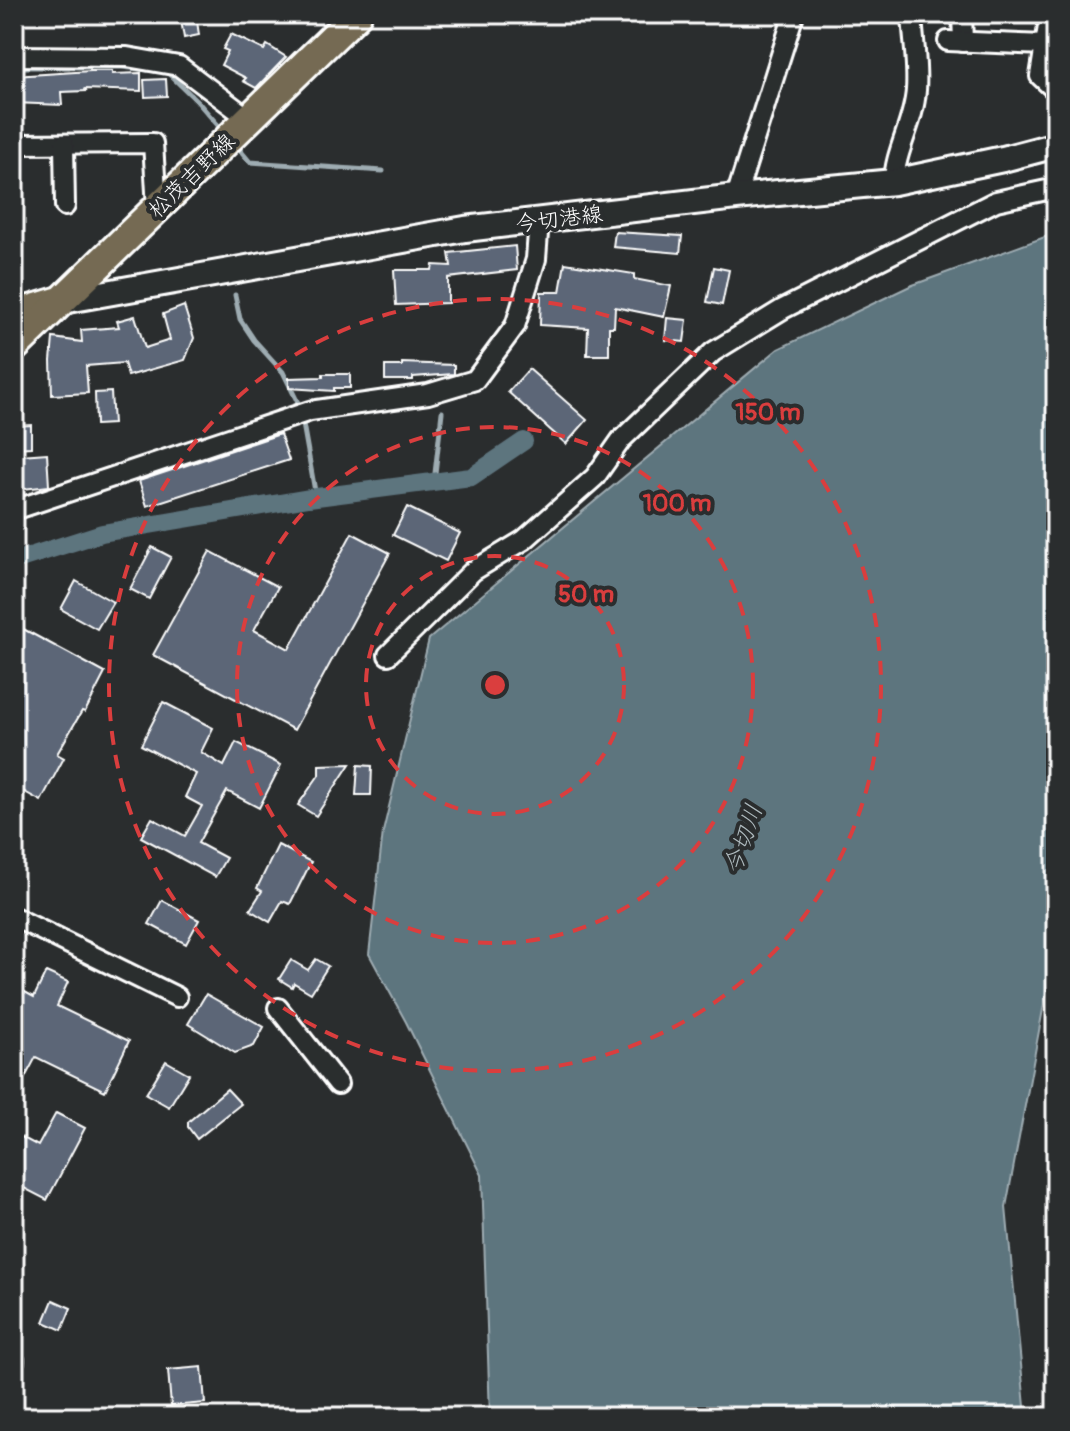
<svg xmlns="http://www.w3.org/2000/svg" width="1070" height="1431" font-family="Pangolin,'Klee One',sans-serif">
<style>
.water{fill:#5d747e;stroke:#9eacb2;stroke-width:2}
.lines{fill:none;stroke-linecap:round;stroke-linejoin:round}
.stream{stroke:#9eacb2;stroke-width:5}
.canal{stroke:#5d747e;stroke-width:18}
.building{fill:#5b6677;stroke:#fff;stroke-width:2}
.minor-casing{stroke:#fff;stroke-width:24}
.secondary-casing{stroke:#fff;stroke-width:30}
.primary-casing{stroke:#fff;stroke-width:34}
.minor{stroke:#2a2d2e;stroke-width:18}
.secondary{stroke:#2a2d2e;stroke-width:24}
.primary{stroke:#746b52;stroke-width:28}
.ring{fill:none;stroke:#da3e3e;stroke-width:4;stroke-dasharray:14 10}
.labels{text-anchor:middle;stroke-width:8;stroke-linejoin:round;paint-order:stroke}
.street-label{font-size:22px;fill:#fff;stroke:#2a2d2e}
.water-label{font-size:24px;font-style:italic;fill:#aebabe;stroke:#2a2d2e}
.centre{fill:#da3e3e;stroke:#2a2d2e;stroke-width:4}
.ring-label{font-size:24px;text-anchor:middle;font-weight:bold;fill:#da3e3e;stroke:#2a2d2e;stroke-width:8;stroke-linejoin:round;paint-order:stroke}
</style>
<rect width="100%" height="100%" fill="#2a2d2e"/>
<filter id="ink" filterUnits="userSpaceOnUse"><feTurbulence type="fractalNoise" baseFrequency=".0125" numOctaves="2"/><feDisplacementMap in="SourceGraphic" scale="16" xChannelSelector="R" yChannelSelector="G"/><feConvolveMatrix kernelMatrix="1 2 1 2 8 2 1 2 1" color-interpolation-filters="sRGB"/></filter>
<g filter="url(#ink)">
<!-- water -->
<polygon class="water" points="1056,233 1056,940 1006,1207 1026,1417 490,1417 482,1175 406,1022 369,954 383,832 429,639 778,349 910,286"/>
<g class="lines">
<!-- stream -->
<g class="stream">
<polyline points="14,67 122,67 157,71"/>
<polyline points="167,72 197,101 223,131"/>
<polyline points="235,144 250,162 383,171"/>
<polyline points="235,295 240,319 254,340 283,372 300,407 316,497"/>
<polyline points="434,482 442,412"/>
</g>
<!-- canal -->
<polyline class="canal" points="14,561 102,533 309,498 471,477 524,441"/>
</g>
<!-- building -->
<g class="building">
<polygon points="180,14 196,14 199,35 184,38"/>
<polygon points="231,34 264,50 267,45 286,57 256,88 243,81 246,78 221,65 228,51 223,49"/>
<polygon points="91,71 112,71 112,74 141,73 141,91 85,89 86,91 61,92 62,105 14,103 14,76"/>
<polygon points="166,79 167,96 145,97 144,80"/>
<polygon points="615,232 682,236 680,253 613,247"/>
<polygon points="515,246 517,270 448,278 448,303 396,305 394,270 432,270 433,265 451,266 449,253"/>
<polygon points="565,263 634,274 634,279 671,286 664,317 615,307 614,327 609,327 609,355 587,355 588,328 540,325 541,292 560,292"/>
<polygon points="714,267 729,270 722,305 707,302"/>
<polygon points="184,306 194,338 185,360 128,376 124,363 86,366 88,393 52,395 51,361 53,338 82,342 81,330 119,327 117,321 135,316 145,348 170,340 163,314"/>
<polygon points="667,318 687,320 684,342 665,340"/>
<polygon points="402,363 454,365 454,374 413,377 413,380 385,380 385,366 402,366"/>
<polygon points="529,369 587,420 566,444 508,392"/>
<polygon points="323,374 350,374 350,388 334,388 334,391 289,388 289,378 323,377"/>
<polygon points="111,392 113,424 96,425 95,393"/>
<polygon points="31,425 31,447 14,448 14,426"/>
<polygon points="280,434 289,460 147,506 139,481"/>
<polygon points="47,453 49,486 23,489 21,455"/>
<polygon points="407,507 460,533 446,561 393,535"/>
<polygon points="352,533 390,553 294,730 153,655 210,551 278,587 254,630 289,649"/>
<polygon points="152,547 171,557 149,599 130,589"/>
<polygon points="76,581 113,602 97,629 61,609"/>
<polygon points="14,624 105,673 85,712 82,711 57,754 64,758 41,801 14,786"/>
<polygon points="163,702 213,728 201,752 224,766 236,742 281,765 259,808 227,791 198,843 226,858 215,877 141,837 152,818 185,836 202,806 185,797 196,774 141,745"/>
<polygon points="350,764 316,816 298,805 319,775 319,765"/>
<polygon points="358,765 372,766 371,795 356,795"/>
<polygon points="278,845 311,862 290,904 282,901 270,922 250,910 262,891 257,888"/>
<polygon points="162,900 199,920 186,944 149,924"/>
<polygon points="316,959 328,966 311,993 294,983 292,987 279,979 291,960 308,970"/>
<polygon points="46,972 68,982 57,1006 129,1041 105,1091 36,1057 14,1098 14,986 34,997"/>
<polygon points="206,994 264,1027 254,1046 235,1053 188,1024"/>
<polygon points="166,1061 189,1074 169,1107 146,1094"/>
<polygon points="227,1089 241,1104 197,1139 188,1127 188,1122"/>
<polygon points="56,1113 85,1128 47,1200 14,1183 14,1133 38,1146"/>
<polygon points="53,1300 71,1308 62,1330 44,1322"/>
<polygon points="202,1367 205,1403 171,1406 168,1370"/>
</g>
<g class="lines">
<defs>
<g id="minor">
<polyline points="962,14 963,42"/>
<polyline points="1050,14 1040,76 1056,91"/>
<polyline points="948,41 1045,45"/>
<polyline points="14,56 127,57 179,66 249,119"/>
<polyline points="14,144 153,143 157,208"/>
<polyline points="64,144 65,206"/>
<path d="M894,182C895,150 914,123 916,90C918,65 913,39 912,14"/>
<polyline points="736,197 794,14"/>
<polyline points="14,510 310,411 428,394 475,380 515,326 536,259 539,220"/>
<polyline points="388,655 473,571 524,540 595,477 621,440 713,352 783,309 996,201 1056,188"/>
<polyline points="14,917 177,997"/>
<polyline points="278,1008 338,1084"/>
<polyline points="14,1360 14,1361"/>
</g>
<polyline id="secondary" points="62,301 465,229 736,197 894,182 1003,159 1056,145"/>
<g id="primary">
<polyline points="14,315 57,302"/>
<polyline points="14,347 357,14"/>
</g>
</defs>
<!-- minor casing -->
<use href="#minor" class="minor-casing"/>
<!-- secondary casing -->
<use href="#secondary" class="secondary-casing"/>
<!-- primary casing -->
<use href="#primary" class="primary-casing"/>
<!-- minor -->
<use href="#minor" class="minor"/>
<!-- secondary -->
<use href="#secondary" class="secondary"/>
<!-- primary -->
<use href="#primary" class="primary"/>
</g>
</g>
<!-- distance rings -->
<g class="ring">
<circle cx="495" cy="685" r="129"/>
<circle cx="495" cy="685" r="258"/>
<circle cx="495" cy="685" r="386"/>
</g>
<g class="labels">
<!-- street labels -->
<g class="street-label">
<text transform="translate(191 175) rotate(-44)" y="8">松茂吉野線</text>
<text transform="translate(559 218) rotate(-7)" y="8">今切港線</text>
</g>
<!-- water labels -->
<g class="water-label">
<text transform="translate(743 839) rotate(-71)" y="8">今切川</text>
</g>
</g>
<circle cx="495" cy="685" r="12" class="centre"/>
<g class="ring-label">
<text x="768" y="420">150 m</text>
<text x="677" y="511">100 m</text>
<text x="586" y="602">50 m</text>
</g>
<!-- margin -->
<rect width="1070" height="1431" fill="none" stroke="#2a2d2e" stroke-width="48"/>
<rect x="24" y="24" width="1022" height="1383" fill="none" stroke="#fff" stroke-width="3" filter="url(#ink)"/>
</svg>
